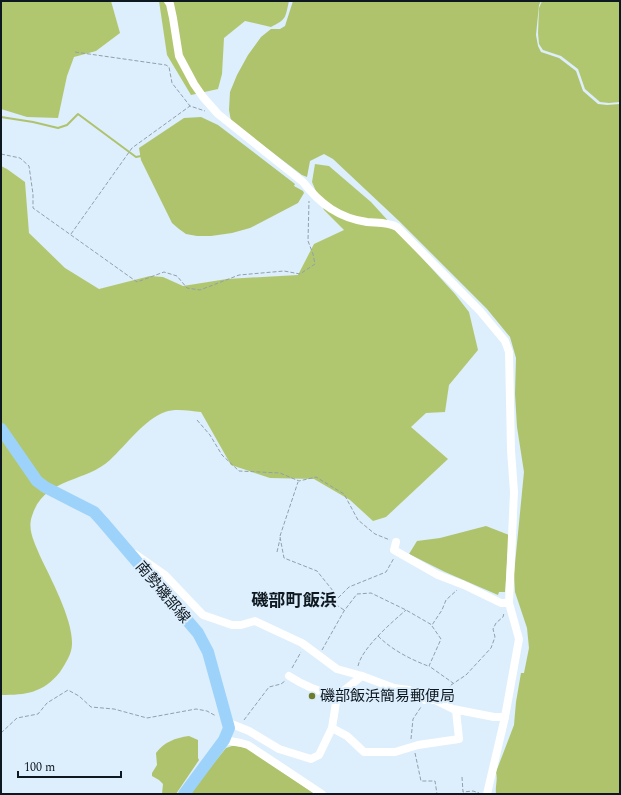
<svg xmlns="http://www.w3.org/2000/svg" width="621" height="795" font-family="Spectral,'Noto Sans JP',serif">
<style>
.forest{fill:#b1c76f}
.water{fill:#aec36c}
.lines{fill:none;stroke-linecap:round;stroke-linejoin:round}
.stream{stroke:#aec36c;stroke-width:2}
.path{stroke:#91a0ab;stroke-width:1;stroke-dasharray:4 2;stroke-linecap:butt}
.minor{stroke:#fff;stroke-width:8}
.primary{stroke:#9dd3fa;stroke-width:12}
.poi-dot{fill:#6d7f2f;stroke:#ddeefc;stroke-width:1.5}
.labels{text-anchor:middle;stroke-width:4;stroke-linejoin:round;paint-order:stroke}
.street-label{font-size:15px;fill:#0e1820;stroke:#ddeefc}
.poi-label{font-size:15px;fill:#0e1820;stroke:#ddeefc;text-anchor:start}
.quarter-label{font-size:17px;font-weight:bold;fill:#0e1820;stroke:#ddeefc}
</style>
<rect width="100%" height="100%" fill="#ddeefc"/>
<!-- forest -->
<g class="forest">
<polygon points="1,1 111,1 120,33 96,51 74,57 67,76 58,118 27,117 1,109"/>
<path d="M159,1H289C285,18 287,19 271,27L245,21L224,38L222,74L218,89L191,95L167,55Z"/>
<polygon points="542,1 620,1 620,102 609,103 600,102 585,89 578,69 561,56 543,50 539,44 538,33 539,8"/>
<path d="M315,164L329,166L371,202L455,294L469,312L478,350L449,385L445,412L426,413L411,427L448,459L386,517L373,521L350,500L314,479L270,478L231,465L201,412C190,411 176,408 165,412C145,419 126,445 110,460C85,483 44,477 32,516C27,530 35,543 40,556C51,579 73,620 72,644C72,654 65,664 60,672C43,693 26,695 1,695V166L7,169L25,182L29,233L65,268L99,289L150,276L163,277L183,286L227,279L298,275L314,244L344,230L324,210L312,182Z"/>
</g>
<!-- water -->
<g class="water">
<path d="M293,1H541L539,5L536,35L538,46L541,52L559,58L576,71L583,91L598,104L607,105L620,104V794H496C495,786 498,780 496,772L514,725L516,702L521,673H524L529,648L527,628L515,592L514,574L524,472L517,427L515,394L516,358L510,337L487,309L399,221L333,159L324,154L310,161L307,177L302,175L231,121L229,110L230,92L237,75L248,55L261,37L271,29H280L285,26Z"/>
<polygon points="201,117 218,125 295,184 294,186 303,191 304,193 298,203 250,228 232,233 211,236 197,236 186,234 179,229 172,223 141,160 139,148 184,118"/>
<polygon points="486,526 509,535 505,592 499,592 498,595 445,572 409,554 417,541 440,538"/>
<path d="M189,736L198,740V758L199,760L176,794H162L163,784L159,780L152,776V773L157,765L156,753C164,742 175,738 189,736Z"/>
<polygon points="232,746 241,746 247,748 315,794 189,794 226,748"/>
</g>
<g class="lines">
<!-- stream -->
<polyline class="stream" points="1,117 33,122 58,128 67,125 78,114 136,157 141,156"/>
<!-- path -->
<g class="path">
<polyline points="75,52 166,65 169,67 172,83 190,106"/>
<polyline points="1,154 20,158 29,166 33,194 33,208 137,282 164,272 177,276 187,288 200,290 239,275 284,271 300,274 315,264 313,254 308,241 309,201"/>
<polyline points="71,234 132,148 190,106 205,111"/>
<polyline points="197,420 210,435 222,455 239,471 280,473 299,481 316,477 344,494 358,520 375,534 390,540"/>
<polyline points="280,536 298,482"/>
<polyline points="280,537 284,558 317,571 338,597"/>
<polyline points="277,552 280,539"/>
<polyline points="344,610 335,604 336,600 349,587 386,572 394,558"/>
<polyline points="432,626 441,639 429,666 453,683"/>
<path d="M378,636C392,650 410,659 428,666"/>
<polyline points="322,650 344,611 357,594 371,593 406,610 432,625 442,610 446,600 457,590"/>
<path d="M358,666C362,648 391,623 406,610"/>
<polyline points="292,668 301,652"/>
<polyline points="444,695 451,685 466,675 491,648 495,637 493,629 496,623 503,617 504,613"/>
<polyline points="244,720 269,687 281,684 285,681"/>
<polyline points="1,733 17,718 38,714 47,703 68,690 79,696 91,707 114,709 147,718 196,709 207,711 216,716"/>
<polyline points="411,739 413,719 421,707"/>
<polyline points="415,753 421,781 435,781 437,794"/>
<polyline points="462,777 463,792 473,791 479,793"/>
<polyline points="1,787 2,794"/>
</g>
<!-- minor -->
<g class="minor">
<path d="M168,1L170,4L173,18L179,56L194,84L203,97L218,114L303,182C320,204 339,218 367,222C378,223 388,222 397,227L480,311L505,341L509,352L511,450L514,492L509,603L519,639L505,717L487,794"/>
<polyline points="396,542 394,550 438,575 464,585 501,603 509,603"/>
<polyline points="135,554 165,575 203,615 232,625 241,625 255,621 302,643 337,669 362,676 394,688 409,690 425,700 435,700 453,709 494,717 505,717"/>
<path d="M289,676C306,687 318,691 337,696"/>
<polyline points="229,723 249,731 279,749 311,759 319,755 332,728 337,696 362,676"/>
<polyline points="332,728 347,736 364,752 395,752 418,745 459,739 456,710"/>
<polyline points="224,740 241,743 248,745 322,794"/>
</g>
<!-- primary -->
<polyline class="primary" points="1,429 37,481 45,487 94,512 103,522 198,633 208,652 229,728 224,740 184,794"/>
</g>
<!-- markers -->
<circle class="poi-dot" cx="312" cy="696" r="4"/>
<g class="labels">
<!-- street labels -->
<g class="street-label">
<text transform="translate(163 592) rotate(50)" y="5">南勢磯部線</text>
</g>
<!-- poi labels -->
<g class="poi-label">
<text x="320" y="701">磯部飯浜簡易郵便局</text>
</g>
<!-- quarter labels -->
<g class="quarter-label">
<text x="294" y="606">磯部町飯浜</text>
</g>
</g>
<!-- border -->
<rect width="621" height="795" fill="none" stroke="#0e1820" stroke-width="4"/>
<!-- scale -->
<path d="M18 771v6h103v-6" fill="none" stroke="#0e1820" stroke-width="2"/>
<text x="24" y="771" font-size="12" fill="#0e1820" stroke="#ddeefc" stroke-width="3" paint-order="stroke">100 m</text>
</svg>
